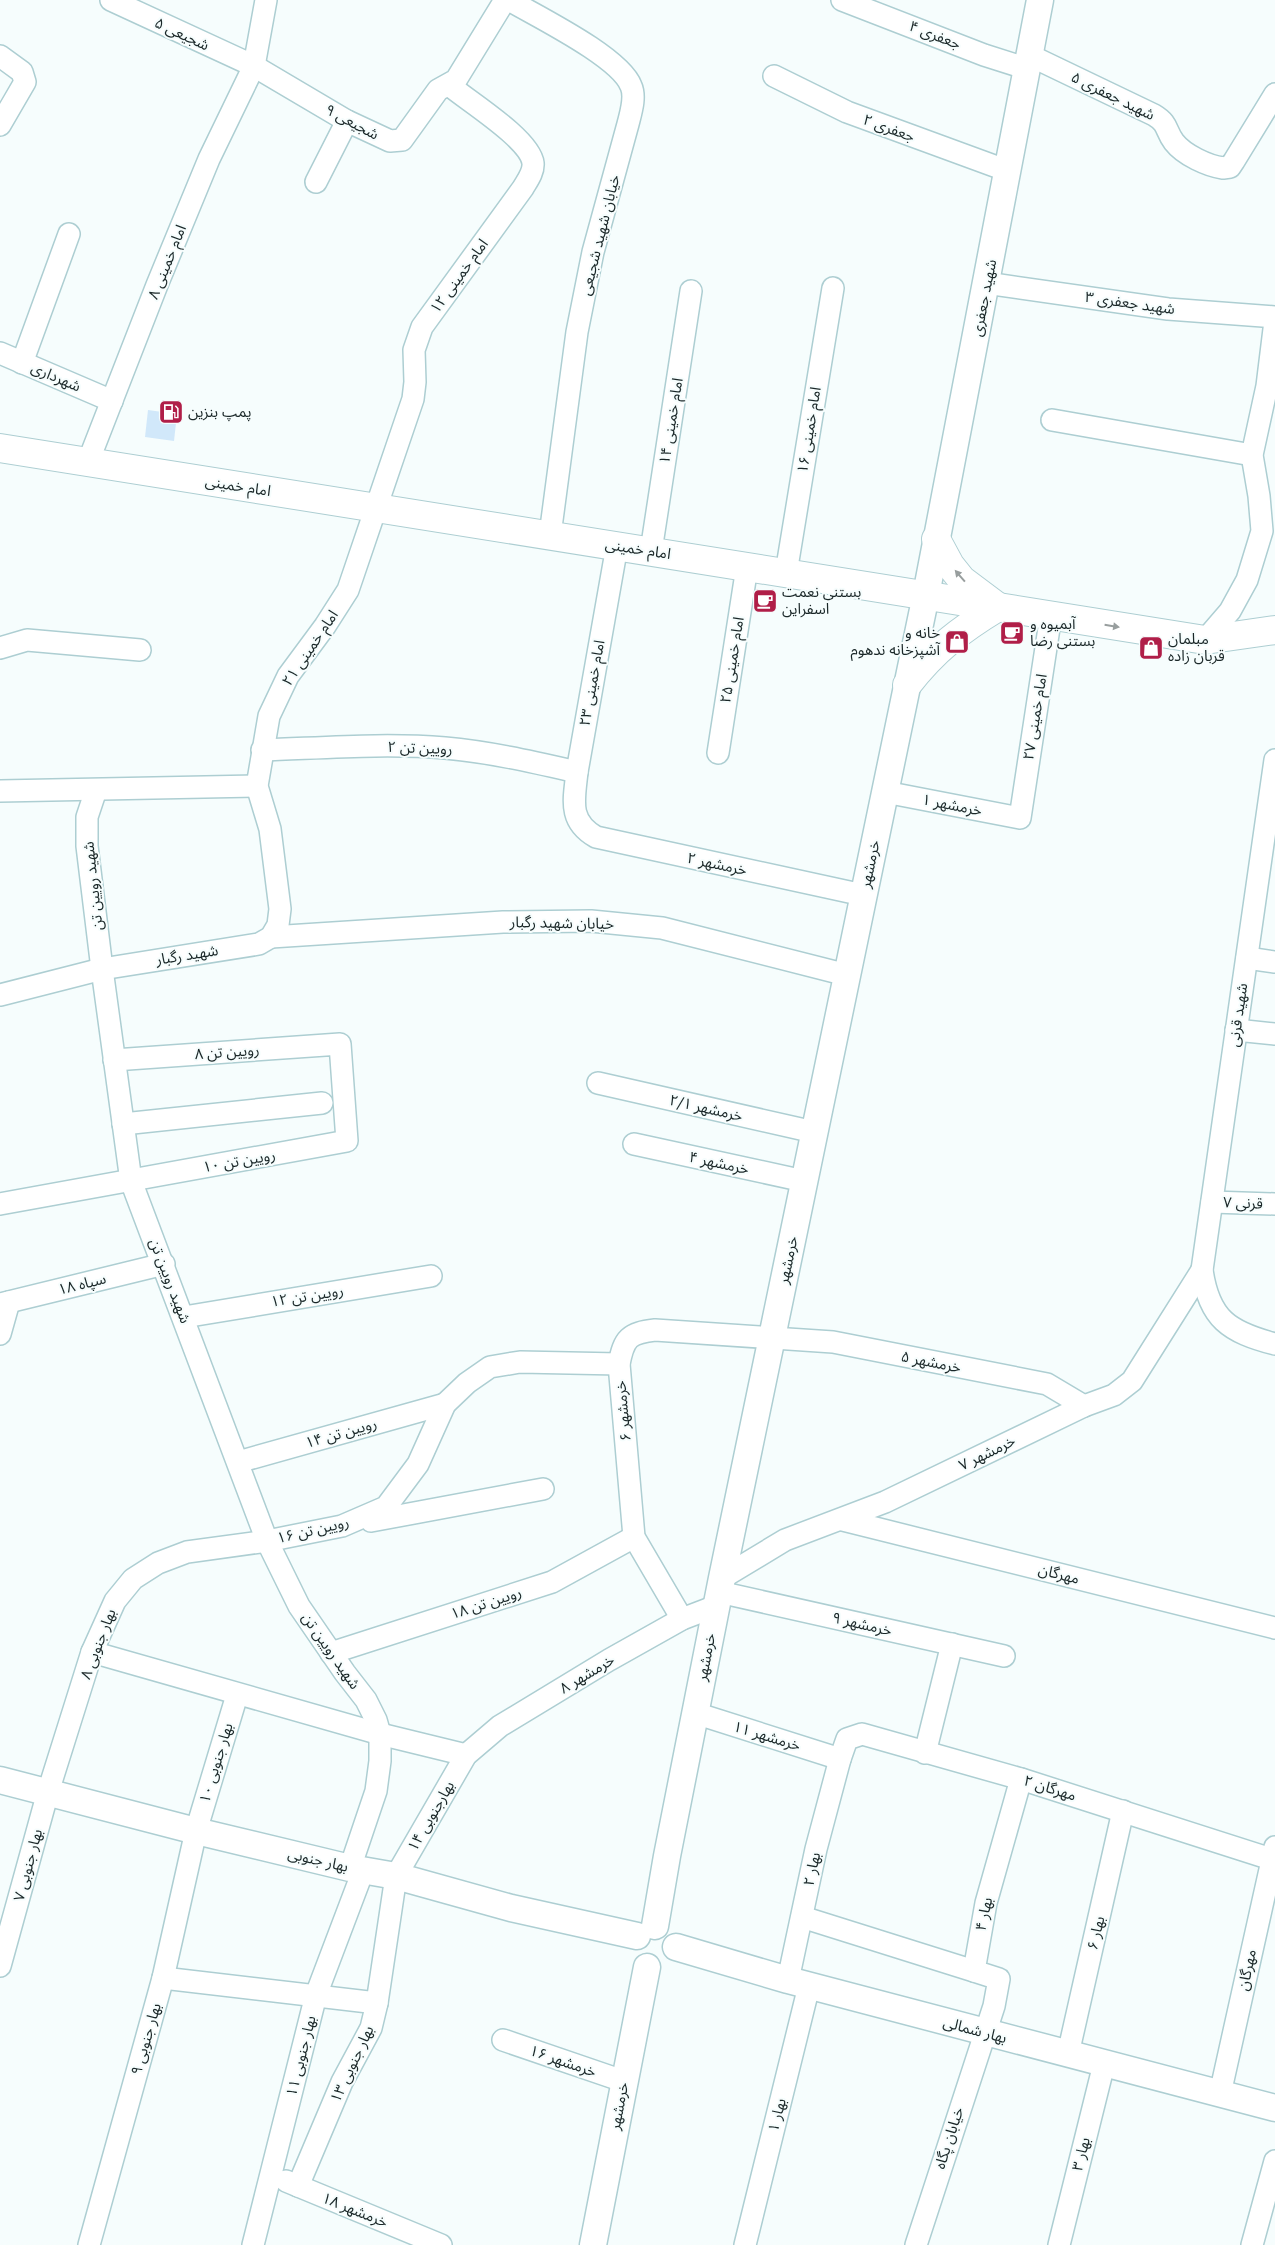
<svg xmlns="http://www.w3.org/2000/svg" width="1275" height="2245" font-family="'Space Grotesk','Noto Sans Arabic',sans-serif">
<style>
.building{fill:#d1e8fa}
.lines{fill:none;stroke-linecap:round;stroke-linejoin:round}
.minor-casing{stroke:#adced2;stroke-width:24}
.tertiary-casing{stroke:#adced2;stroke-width:29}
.secondary-casing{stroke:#adced2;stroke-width:30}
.minor{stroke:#fff;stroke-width:21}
.tertiary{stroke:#fff;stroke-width:26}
.secondary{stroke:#fff;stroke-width:28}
.oneway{fill:#989e9e}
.labels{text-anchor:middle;stroke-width:4;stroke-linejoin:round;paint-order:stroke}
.street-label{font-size:15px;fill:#1a2728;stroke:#f6fdfd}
.poi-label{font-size:15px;fill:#1a2728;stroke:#f6fdfd;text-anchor:start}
</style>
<rect width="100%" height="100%" fill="#f6fdfd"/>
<!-- building -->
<polygon class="building" points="148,410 177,414 174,441 145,437"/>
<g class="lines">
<defs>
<g id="minor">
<polyline points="111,0 254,66 347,121 390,141 402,140 438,90 456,80 505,0"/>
<path d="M509,0C538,17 620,57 631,86C636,97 631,112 628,124L593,252L577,332L550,535"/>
<polyline points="842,0 984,55 1028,69"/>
<polyline points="0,56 22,72 25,82 0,125"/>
<path d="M1031,56L1154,115C1169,124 1165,130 1174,142C1184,155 1208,166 1223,168L1230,167L1234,161L1275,94"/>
<polyline points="774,76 847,112 1008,171"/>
<polyline points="316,182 347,121"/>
<polyline points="986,283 1168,309 1275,317"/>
<polyline points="0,353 112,401"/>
<polyline points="22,363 69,234"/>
<polyline points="1052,420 1252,455"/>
<polyline points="88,462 157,285 209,159 254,66 266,0"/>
<path d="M617,546L577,772C574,800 568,821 596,837L863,895"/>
<polyline points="651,551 691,291"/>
<polyline points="786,573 833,288"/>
<polyline points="1205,640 1230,611 1247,580 1262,531 1259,496 1252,455 1267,386 1275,321"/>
<polyline points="0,648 27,640 140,650"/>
<path d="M262,750C323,748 385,743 445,748C490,752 533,762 577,772"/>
<polyline points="718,753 747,567"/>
<path d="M1275,760L1202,1270C1209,1319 1229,1332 1275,1344"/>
<polyline points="96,790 87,817 87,846 102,969 131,1181 267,1541 299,1606 345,1673 366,1700 376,1720 380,1734 380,1761 376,1791 350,1868"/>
<polyline points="0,791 257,786"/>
<polyline points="885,792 1020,818 1051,615"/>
<polyline points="271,937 503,922 591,921 662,928 847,975"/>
<polyline points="1247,958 1275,962"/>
<path d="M0,995L102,969L259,944L271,937L278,925L280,909L270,829L257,786L269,716L288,676L325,626L348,590L413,399L415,382L414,350L422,327L523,188C527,181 534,172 533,163C530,139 468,101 449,85"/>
<polyline points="1236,1030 1275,1034"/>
<polyline points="598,1083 814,1132"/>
<polyline points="123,1124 322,1103"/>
<polyline points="634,1144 804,1181"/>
<polyline points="1212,1202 1275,1204"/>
<polyline points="0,1204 347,1141 340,1044 114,1060"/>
<polyline points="0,1304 164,1264"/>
<polyline points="184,1317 431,1276"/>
<polyline points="0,1334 9,1302"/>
<polyline points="238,1462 445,1404"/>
<polyline points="843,1520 1275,1628"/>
<polyline points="371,1521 543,1489"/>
<polyline points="722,1578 785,1540 885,1502 1084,1406 1114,1395 1132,1381 1202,1270"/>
<polyline points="719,1592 1004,1656"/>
<path d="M682,1619L634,1537L619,1364C624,1338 629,1333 655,1330L833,1342L1047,1384L1084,1406"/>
<polyline points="92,1652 380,1734 466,1755"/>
<polyline points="331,1653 552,1582 634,1537"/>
<polyline points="695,1713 840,1759"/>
<polyline points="925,1753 952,1644"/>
<polyline points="802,1917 974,1971"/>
<polyline points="0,1966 48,1792 92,1652 115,1601 133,1579 158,1563 187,1552 267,1541 342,1526 386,1507 418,1464 445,1404 467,1383 490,1367 520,1362 619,1364"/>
<polyline points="163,1978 377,2003"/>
<polyline points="788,1980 816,1849 840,1759 847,1739 862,1734 1021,1779 1271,1859"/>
<polyline points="503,2040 623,2081"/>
<polyline points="1068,2054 1123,1811"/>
<polyline points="1220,2094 1275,1847"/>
<polyline points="286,2181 441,2245"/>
<polyline points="298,2186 342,2082 371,2028 377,2003 396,1876 466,1755 500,1726 609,1660 682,1619 716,1606"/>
<polyline points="89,2245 163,1978 196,1831 237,1695"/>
<polyline points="253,2245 316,1995 363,1871"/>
<polyline points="745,2245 809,1986"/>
<polyline points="916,2245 994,2006 999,1979 974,1971 986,1903 1021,1779"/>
<polyline points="1059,2245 1104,2064"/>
<polyline points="1252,2245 1275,2161"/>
</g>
<g id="tertiary">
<polyline points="0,1780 196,1831 350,1868 396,1876 511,1908 637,1936"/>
<polyline points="655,1926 667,1856 722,1578 926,595 1040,0"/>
<polyline points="676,1947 788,1980 1275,2108"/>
<polyline points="593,2245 647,1967"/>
</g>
<g id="secondary">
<polyline points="0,448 1205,640 1275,630"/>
<path d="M907,685C934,650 960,630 998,607L962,580L950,565L936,539"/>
</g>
</defs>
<!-- minor casing -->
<use href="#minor" class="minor-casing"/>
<!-- tertiary casing -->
<use href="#tertiary" class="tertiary-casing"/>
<!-- secondary casing -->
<use href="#secondary" class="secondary-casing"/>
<!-- minor -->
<use href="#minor" class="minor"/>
<!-- tertiary -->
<use href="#tertiary" class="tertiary"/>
<!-- secondary -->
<use href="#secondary" class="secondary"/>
</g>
<!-- one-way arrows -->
<defs><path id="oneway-solid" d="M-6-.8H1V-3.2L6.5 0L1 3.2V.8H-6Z" transform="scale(1.25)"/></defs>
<g class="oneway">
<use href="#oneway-solid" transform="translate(960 576) rotate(-131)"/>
<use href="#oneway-solid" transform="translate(1112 626) rotate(9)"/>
</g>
<!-- icons -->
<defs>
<symbol id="fuel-square" viewBox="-11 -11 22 22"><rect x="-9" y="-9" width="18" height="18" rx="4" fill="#b01e48" stroke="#f6fdfd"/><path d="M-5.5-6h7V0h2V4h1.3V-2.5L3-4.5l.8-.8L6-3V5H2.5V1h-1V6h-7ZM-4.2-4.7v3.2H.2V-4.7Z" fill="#fff"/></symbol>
<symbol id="cafe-square" viewBox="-11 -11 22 22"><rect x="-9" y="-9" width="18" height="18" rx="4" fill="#b01e48" stroke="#f6fdfd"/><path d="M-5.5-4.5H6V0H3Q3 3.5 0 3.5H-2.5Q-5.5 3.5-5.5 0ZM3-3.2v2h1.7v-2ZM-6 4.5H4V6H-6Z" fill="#fff"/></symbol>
<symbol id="shop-square" viewBox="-11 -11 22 22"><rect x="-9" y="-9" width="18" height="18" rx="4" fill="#b01e48" stroke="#f6fdfd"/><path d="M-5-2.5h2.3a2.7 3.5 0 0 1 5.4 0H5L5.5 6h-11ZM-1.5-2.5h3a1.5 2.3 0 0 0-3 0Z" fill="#fff"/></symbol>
</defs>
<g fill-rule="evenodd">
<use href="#fuel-square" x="157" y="398" width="28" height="28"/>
<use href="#cafe-square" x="751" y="587" width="28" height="28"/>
<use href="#cafe-square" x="998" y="619" width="28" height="28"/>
<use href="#shop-square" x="943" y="628" width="28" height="28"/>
<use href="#shop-square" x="1137" y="634" width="28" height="28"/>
</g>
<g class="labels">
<!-- street labels -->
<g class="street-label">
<text transform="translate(182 34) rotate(25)" y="5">شجیعی ۵</text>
<text transform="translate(935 35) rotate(21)" y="5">جعفری ۴</text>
<text transform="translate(1113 96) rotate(26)" y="5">شهید جعفری ۵</text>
<text transform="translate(352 122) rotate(28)" y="5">شجیعی ۹</text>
<text transform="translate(889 128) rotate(20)" y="5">جعفری ۲</text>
<text transform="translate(600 235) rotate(-76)" y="5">خیابان شهید شجیعی</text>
<text transform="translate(167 262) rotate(-68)" y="5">امام خمینی ۸</text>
<text transform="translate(459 276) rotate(-54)" y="5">امام خمینی ۱۲</text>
<text transform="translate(984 298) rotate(-79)" y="5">شهید جعفری</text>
<text transform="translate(1130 303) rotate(8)" y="5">شهید جعفری ۳</text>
<text transform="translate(56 377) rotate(23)" y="5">شهرداری</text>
<text transform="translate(671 421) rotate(-81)" y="5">امام خمینی ۱۴</text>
<text transform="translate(809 430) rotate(-81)" y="5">امام خمینی ۱۶</text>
<text transform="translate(238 486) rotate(9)" y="5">امام خمینی</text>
<text transform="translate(638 549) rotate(9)" y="5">امام خمینی</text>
<text transform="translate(310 648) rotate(-56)" y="5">امام خمینی ۲۱</text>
<text transform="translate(732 660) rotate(-81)" y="5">امام خمینی ۲۵</text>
<text transform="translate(592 683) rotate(-80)" y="5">امام خمینی ۲۳</text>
<text transform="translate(1035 717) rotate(-81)" y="5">امام خمینی ۲۷</text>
<text transform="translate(420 748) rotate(2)" y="5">رویین تن ۲</text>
<text transform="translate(952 805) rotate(11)" y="5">خرمشهر ۱</text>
<text transform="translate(717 864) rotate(12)" y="5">خرمشهر ۲</text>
<text transform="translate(870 864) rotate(-78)" y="5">خرمشهر</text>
<text transform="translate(93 886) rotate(-96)" y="5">شهید رویین تن</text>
<text transform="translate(562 923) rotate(1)" y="5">خیابان شهید رگبار</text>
<text transform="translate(187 955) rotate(-9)" y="5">شهید رگبار</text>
<text transform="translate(1238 1015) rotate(-82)" y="5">شهید قرنی</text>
<text transform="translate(227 1052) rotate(-4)" y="5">رویین تن ۸</text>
<text transform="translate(706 1108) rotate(13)" y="5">خرمشهر ۲/۱</text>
<text transform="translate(239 1161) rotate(-10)" y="5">رویین تن ۱۰</text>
<text transform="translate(719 1163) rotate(12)" y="5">خرمشهر ۴</text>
<text transform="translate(1243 1203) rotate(2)" y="5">قرنی ۷</text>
<text transform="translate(788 1260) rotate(-78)" y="5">خرمشهر</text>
<text transform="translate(170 1281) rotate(69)" y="5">شهید رویین تن</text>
<text transform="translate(82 1284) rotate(-14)" y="5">سپاه ۱۸</text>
<text transform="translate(307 1296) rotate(-9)" y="5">رویین تن ۱۲</text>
<text transform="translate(931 1362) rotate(11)" y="5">خرمشهر ۵</text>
<text transform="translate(623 1411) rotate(-95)" y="5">خرمشهر ۶</text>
<text transform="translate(341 1433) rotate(-16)" y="5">رویین تن ۱۴</text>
<text transform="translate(987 1453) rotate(-26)" y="5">خرمشهر ۷</text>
<text transform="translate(313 1530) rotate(-13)" y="5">رویین تن ۱۶</text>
<text transform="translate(1059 1574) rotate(14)" y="5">مهرگان</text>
<text transform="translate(486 1603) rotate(-18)" y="5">رویین تن ۱۸</text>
<text transform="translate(862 1624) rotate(13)" y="5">خرمشهر ۹</text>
<text transform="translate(98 1644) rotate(-69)" y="5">بهار جنوبی ۸</text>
<text transform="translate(331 1651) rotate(55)" y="5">شهید رویین تن</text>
<text transform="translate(706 1657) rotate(-79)" y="5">خرمشهر</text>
<text transform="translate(587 1674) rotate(-31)" y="5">خرمشهر ۸</text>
<text transform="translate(767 1736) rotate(17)" y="5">خرمشهر ۱۱</text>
<text transform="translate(216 1763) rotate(-73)" y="5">بهار جنوبی ۱۰</text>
<text transform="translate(1050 1788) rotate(17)" y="5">مهرگان ۲</text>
<text transform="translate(431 1816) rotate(-60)" y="5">بهارجنوبی ۱۴</text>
<text transform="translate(318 1860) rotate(13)" y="5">بهار جنوبی</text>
<text transform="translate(28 1865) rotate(-75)" y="5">بهار جنوبی ۷</text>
<text transform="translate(812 1869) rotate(-78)" y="5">بهار ۲</text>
<text transform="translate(984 1914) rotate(-78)" y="5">بهار ۴</text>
<text transform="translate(1096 1933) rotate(-77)" y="5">بهار ۶</text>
<text transform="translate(1247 1970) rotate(-78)" y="5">مهرگان</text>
<text transform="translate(975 2030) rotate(15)" y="5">بهار شمالی</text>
<text transform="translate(146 2039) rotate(-74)" y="5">بهار جنوبی ۹</text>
<text transform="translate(301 2056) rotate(-76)" y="5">بهار جنوبی ۱۱</text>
<text transform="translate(563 2061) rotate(19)" y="5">خرمشهر ۱۶</text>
<text transform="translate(352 2064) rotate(-65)" y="5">بهار جنوبی ۱۳</text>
<text transform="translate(619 2106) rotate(-79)" y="5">خرمشهر</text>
<text transform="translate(777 2115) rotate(-76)" y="5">بهار ۱</text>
<text transform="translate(949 2138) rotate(-72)" y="5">خیابان پگاه</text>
<text transform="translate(1081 2154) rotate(-76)" y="5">بهار ۳</text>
<text transform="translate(355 2210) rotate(22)" y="5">خرمشهر ۱۸</text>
</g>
<!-- poi labels -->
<g class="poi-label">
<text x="188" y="417">پمپ بنزین</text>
<text x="782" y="597">بستنی نعمت<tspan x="782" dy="17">اسفراین</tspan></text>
<text x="1030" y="629">آبمیوه و<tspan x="1030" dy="17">بستنی رضا</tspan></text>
<text x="940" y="638" text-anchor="end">خانه و<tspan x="940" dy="17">آشپزخانه ندهوم</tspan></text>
<text x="1168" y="644">مبلمان<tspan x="1168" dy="17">قربان زاده</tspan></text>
</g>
</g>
</svg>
